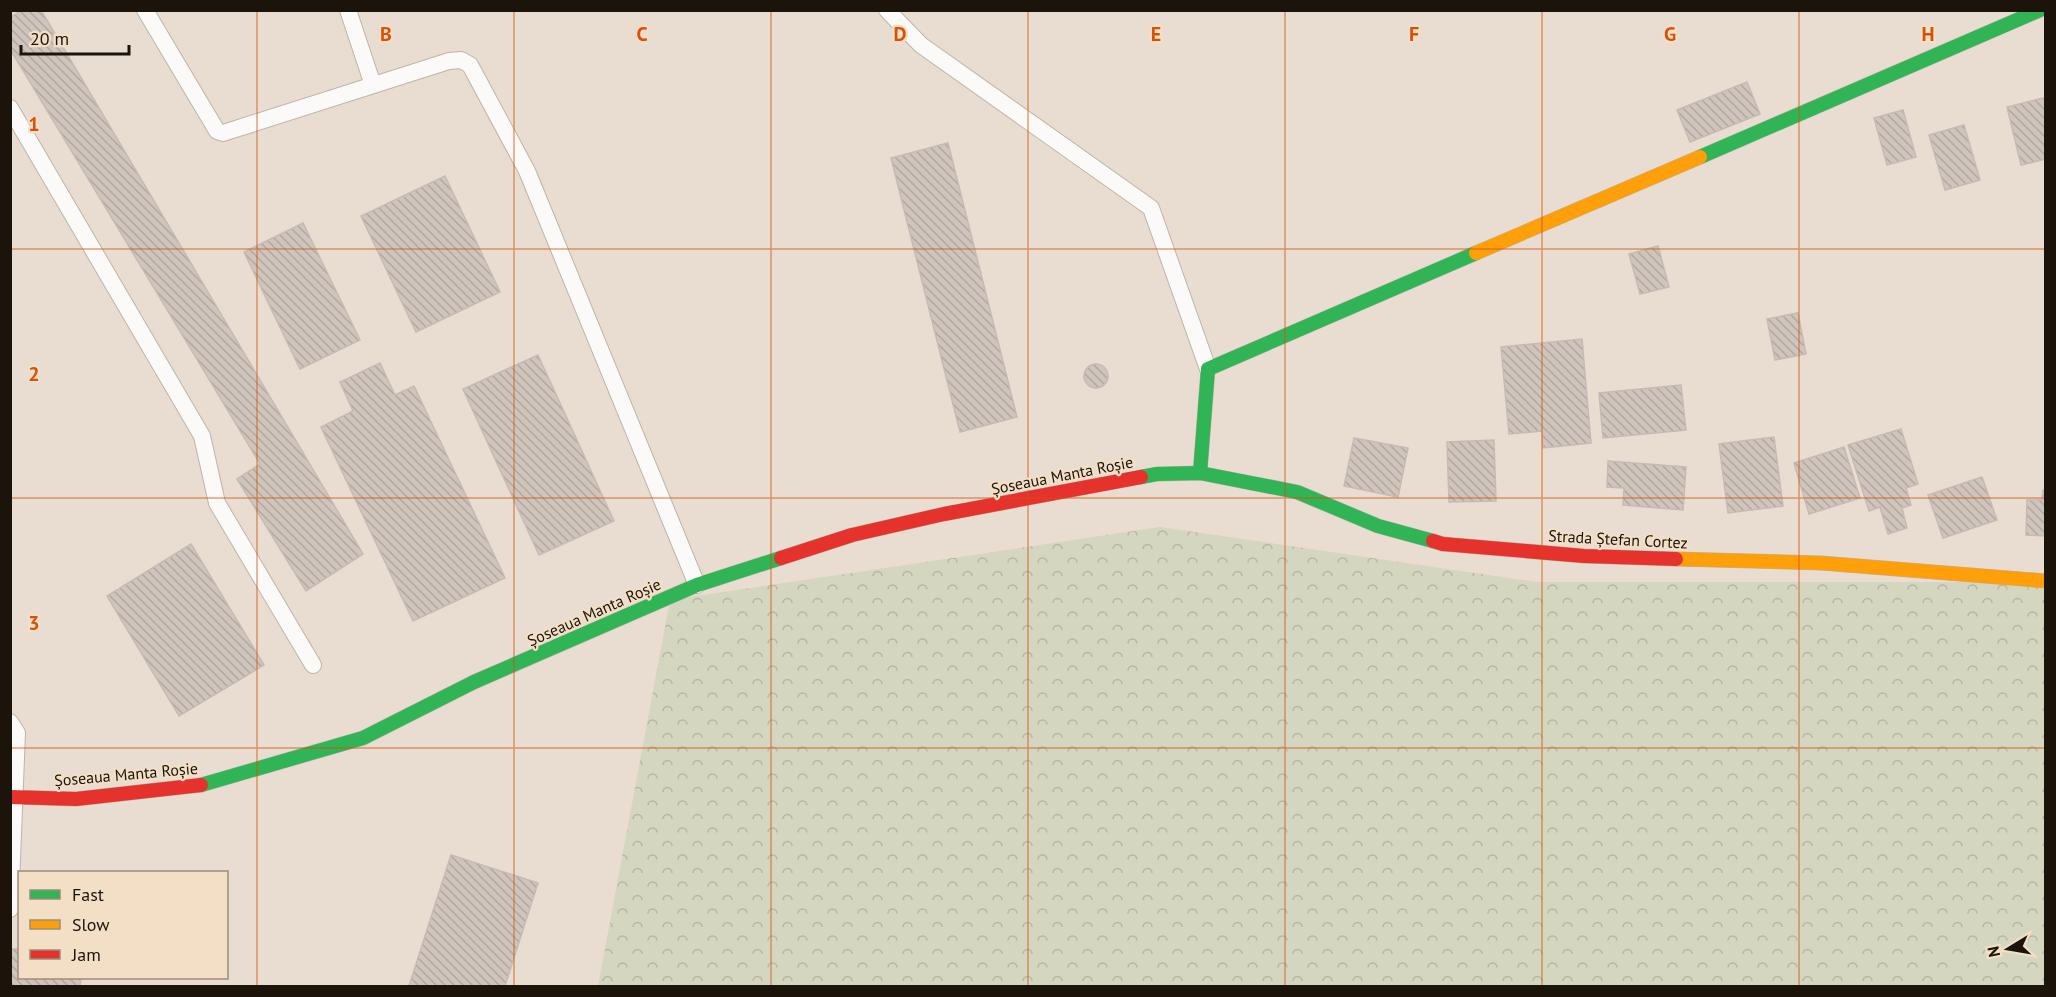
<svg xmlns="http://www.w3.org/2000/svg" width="2056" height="997" font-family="'PT Sans',sans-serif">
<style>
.forest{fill:url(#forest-crowns)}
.building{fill:url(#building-back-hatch);stroke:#c6bbb4;stroke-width:1.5}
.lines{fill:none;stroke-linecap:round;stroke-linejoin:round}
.lane-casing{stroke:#bdb4aa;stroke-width:18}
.fast-casing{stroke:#bdb4aa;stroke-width:15}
.slow-casing{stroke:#bdb4aa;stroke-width:15}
.jam-casing{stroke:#bdb4aa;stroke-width:15}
.lane{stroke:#fcfaf8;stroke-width:16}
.fast{stroke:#30b455;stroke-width:14}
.slow{stroke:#ff9f0a;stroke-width:14}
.jam{stroke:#e5322d;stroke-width:14}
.grid{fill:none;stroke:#d4520c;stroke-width:1.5;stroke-opacity:0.55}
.labels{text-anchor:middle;stroke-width:4.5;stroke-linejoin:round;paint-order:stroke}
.street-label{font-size:16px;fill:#1b140b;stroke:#f3dec6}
.grid-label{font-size:20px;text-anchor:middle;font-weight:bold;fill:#d4520c;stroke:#f3dec6;stroke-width:4.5;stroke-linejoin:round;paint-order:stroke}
</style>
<defs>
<pattern id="forest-crowns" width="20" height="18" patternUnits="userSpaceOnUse" patternTransform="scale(1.5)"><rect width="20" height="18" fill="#d4d6c0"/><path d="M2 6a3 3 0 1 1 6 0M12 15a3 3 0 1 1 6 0" fill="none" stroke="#b5b7a4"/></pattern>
<pattern id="building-back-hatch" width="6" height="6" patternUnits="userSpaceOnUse" patternTransform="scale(1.5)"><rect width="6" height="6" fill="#d0c5bd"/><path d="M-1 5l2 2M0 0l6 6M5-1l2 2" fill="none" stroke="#b2a8a1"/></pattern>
</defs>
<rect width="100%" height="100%" fill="#e8ddd0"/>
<!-- forest -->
<polygon class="forest" points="1160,527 1537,582 2045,582 2045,986 598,986 670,600"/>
<!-- building -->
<g class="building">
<polygon points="22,10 41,10 363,554 306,591 237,479 260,464 10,49 10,18"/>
<polygon points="1747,82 1760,114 1690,142 1677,110"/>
<polygon points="2043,98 2046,107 2046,159 2021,165 2007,107"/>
<polygon points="1903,110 1916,157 1887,165 1874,118"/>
<polygon points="1964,125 1980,180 1945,190 1929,135"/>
<polygon points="948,143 1017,417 960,432 891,158"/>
<polygon points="445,176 500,292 416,332 361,216"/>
<polygon points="303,223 360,340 300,369 244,252"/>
<polygon points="1658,246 1669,287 1640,294 1629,254"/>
<polygon points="1798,313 1806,354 1775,360 1767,319"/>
<polygon points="1582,339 1591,443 1543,448 1542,431 1509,434 1501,347"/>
<polygon points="538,355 614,521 539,555 463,389"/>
<polygon points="380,363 395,395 414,386 505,578 413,621 321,427 353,411 340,382"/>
<circle cx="1096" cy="376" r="12"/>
<polygon points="1681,385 1686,430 1603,438 1599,393"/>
<polygon points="1901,429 1918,484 1906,488 1911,505 1902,508 1907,528 1888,534 1880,507 1869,511 1848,445"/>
<polygon points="1774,437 1783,506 1728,513 1719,444"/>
<polygon points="1354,438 1408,448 1398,497 1344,486"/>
<polygon points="1494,440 1496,501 1449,502 1447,442"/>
<polygon points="1844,447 1860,498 1809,514 1794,463"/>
<polygon points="1608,461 1686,467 1683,510 1623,505 1624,488 1607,487"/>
<polygon points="1982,477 1997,520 1943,538 1928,495"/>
<polygon points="2043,490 2046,490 2046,536 2026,535 2027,500 2042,500"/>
<polygon points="191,544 264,665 179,716 107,596"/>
<polygon points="451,855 538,883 505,986 409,986"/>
<polygon points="10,949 20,949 20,978 81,978 80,986 10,986"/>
</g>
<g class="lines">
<defs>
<g id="lane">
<polyline points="145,10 217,131 223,133 449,61 461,60 470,65 527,171 697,585"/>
<polyline points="348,10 373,85"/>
<polyline points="887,10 921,45 1151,208 1208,369"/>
<polyline points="10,108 202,436 217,503 313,665"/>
<polyline points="10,722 17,733 10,909"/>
</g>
<g id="fast">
<polyline points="1700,157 2040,10"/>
<polyline points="1200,473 1208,369 1476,253"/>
<polyline points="1141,477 1157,474 1200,473 1297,492 1378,526 1433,541"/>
<polyline points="201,785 363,738 474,682 697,585 781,558"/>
</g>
<g id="slow">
<polyline points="1476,253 1700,157"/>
<polyline points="1676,559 1821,563 2046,581"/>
</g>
<g id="jam">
<polyline points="1433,541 1443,544 1584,556 1676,559"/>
<polyline points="781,558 852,535 944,514 1141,477"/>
<polyline points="10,797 76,799 201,785"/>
</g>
</defs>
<!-- lane casing -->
<use href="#lane" class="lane-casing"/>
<!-- fast casing -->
<use href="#fast" class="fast-casing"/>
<!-- slow casing -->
<use href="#slow" class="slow-casing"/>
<!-- jam casing -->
<use href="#jam" class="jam-casing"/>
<!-- lane -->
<use href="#lane" class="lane"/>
<!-- fast -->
<use href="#fast" class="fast"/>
<!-- slow -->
<use href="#slow" class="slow"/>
<!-- jam -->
<use href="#jam" class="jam"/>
</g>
<!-- grid -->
<path class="grid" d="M257,10V986M514,10V986M771,10V986M1028,10V986M1285,10V986M1542,10V986M1799,10V986M10,249H2046M10,498H2046M10,748H2046"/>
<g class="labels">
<!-- street labels -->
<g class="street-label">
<text transform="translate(1062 475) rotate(-11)" y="6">Șoseaua Manta Roșie</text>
<text transform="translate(1618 539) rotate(3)" y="6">Strada Ștefan Cortez</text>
<text transform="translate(594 612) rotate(-24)" y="6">Șoseaua Manta Roșie</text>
<text transform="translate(126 774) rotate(-5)" y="6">Șoseaua Manta Roșie</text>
</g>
</g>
<g class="grid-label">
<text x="386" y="41">B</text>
<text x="642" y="41">C</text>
<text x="900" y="41">D</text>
<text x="1156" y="41">E</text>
<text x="1414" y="41">F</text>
<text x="1670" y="41">G</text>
<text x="1928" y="41">H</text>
<text x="34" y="131">1</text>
<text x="34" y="381">2</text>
<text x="34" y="630">3</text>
</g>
<!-- border -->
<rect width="2056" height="997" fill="none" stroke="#1b140b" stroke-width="24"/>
<!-- legend -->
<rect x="18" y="871" width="210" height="108" fill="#f3dec6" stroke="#9d8d7b" stroke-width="1.5"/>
<rect x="30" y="890" width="30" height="9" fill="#30b455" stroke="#9d8d7b" stroke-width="1.5"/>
<text x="72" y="901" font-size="18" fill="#1b140b">Fast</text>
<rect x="30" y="920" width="30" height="9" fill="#ff9f0a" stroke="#9d8d7b" stroke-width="1.5"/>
<text x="72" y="931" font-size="18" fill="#1b140b">Slow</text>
<rect x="30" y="950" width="30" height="9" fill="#e5322d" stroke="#9d8d7b" stroke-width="1.5"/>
<text x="72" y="961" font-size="18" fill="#1b140b">Jam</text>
<!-- north arrow -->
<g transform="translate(2008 949) rotate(259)" stroke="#f3dec6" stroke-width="4.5" paint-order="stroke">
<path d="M0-4.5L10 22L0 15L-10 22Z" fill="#1b140b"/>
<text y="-9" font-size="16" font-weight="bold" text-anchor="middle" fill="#1b140b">N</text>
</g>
<!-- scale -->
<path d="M21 45v9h108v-9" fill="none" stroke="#1b140b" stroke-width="3"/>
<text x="30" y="45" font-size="18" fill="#1b140b" stroke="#f3dec6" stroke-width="4.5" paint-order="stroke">20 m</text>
</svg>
